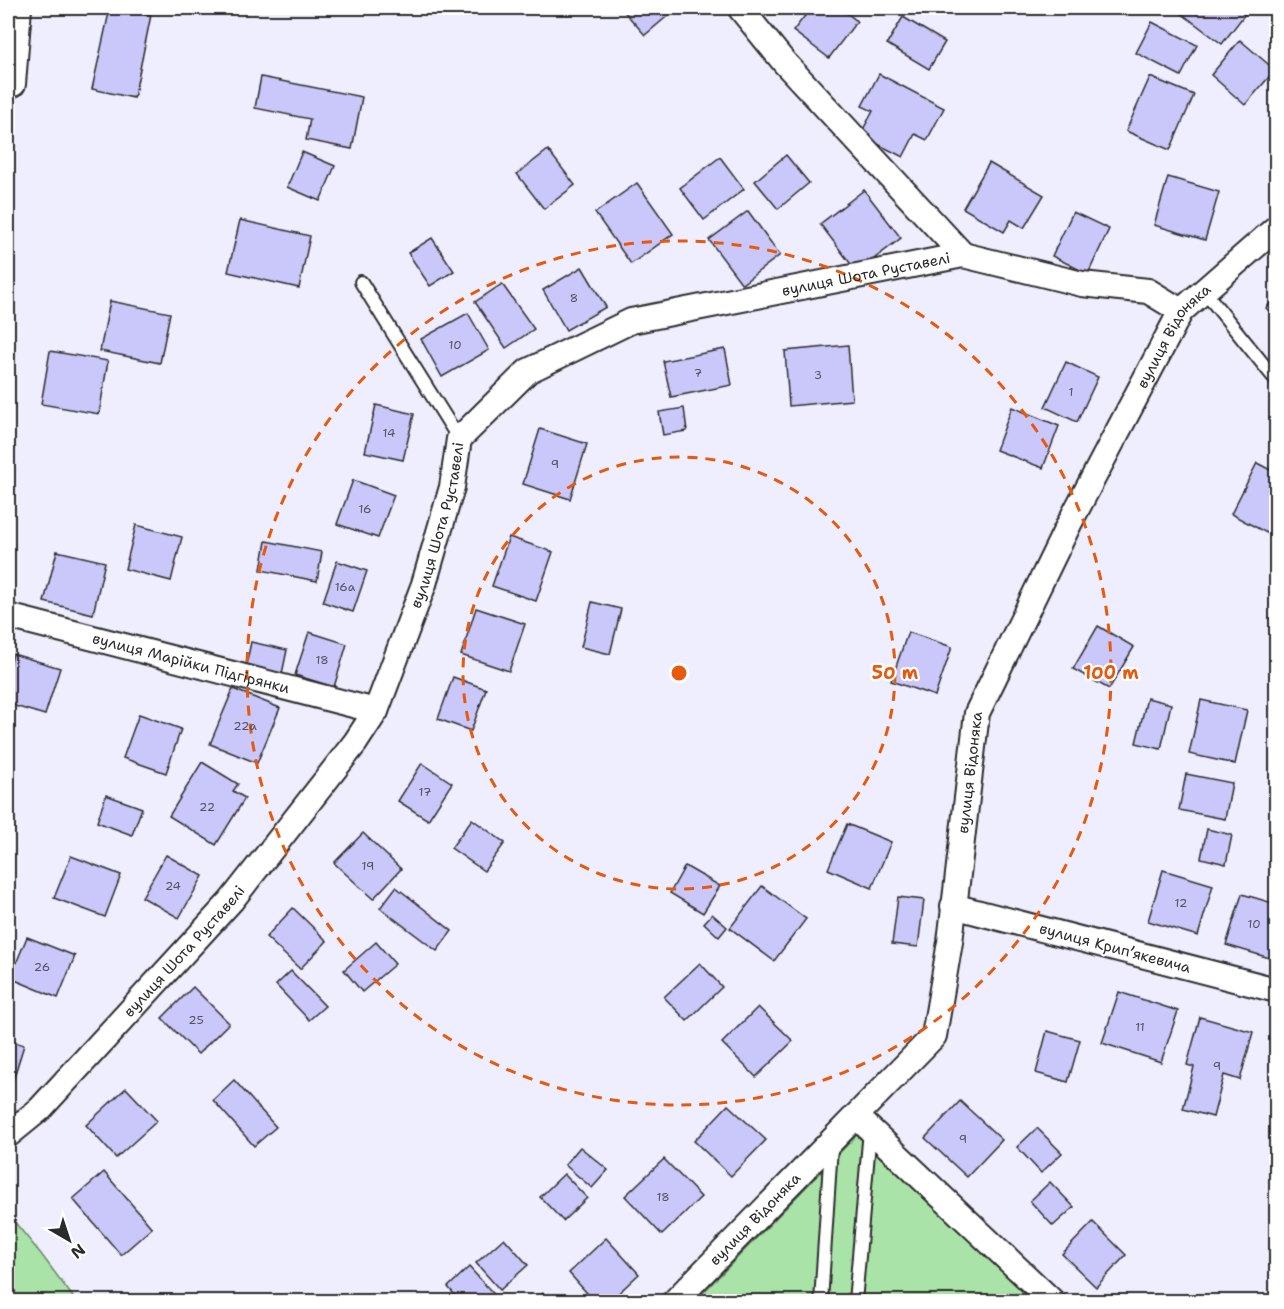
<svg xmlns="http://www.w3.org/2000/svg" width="1284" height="1309" font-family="'Shantell Sans',sans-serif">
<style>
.green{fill:#a9e3a8;stroke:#6a876a;stroke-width:1.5}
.building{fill:#cac7fa;stroke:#2b2b2b;stroke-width:1.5}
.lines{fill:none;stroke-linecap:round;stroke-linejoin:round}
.service-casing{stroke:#2b2b2b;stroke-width:16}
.minor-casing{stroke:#2b2b2b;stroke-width:28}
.service{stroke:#fff;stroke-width:12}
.minor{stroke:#fff;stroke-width:24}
.ring{fill:none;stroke:#e8590c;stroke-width:3;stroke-dasharray:10 8}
.labels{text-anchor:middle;stroke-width:4.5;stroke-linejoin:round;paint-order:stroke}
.number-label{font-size:12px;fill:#53525f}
.street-label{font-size:15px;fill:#2b2b2b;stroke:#fff}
.centre{fill:#e8590c;stroke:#fff;stroke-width:3}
.ring-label{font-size:18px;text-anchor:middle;font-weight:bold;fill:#e8590c;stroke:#fff;stroke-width:4.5;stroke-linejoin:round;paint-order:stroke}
</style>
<rect width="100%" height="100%" fill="#efeefe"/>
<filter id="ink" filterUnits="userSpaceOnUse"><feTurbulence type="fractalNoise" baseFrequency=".0167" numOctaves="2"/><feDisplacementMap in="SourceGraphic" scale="12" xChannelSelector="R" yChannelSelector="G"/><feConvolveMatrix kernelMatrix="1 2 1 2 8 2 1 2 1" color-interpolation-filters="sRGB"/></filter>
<g filter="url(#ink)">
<!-- green -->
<g class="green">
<polygon points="857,1135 881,1158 1034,1301 694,1302"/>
<polygon points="8,1214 41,1254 76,1301 8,1301"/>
</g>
<!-- building -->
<g class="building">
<polygon points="110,8 151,15 134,98 92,89"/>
<polygon points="621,8 677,8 645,35"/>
<polygon points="811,8 840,8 857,21 829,58 793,31"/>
<polygon points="1180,8 1237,8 1245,14 1222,44 1177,10"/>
<polygon points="903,17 945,42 929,69 887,44"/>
<polygon points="1152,22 1197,45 1181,76 1136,53"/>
<polygon points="1240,40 1275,70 1245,105 1211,75"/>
<polygon points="879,74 944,108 927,140 915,134 903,157 860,135 873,111 862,106"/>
<polygon points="261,77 362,97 352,149 306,140 310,119 255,108"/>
<polygon points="1150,77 1194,95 1170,150 1126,131"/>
<polygon points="548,150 575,185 544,209 517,174"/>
<polygon points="302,152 335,166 320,201 287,187"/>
<polygon points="786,155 809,183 778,209 755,181"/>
<polygon points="720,157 744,189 704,220 680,188"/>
<polygon points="989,163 1044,195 1024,228 1011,220 1004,232 963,208"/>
<polygon points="1168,177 1219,192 1205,240 1154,225"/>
<polygon points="637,183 673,234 631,264 595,213"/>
<polygon points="864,190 901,238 857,272 820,224"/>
<polygon points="748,211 780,255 742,284 709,240"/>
<polygon points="1073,212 1109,229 1088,274 1052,256"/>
<polygon points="240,220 310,236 299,288 228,272"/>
<polygon points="432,238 454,271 430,286 408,253"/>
<polygon points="582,267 606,307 566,330 543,290"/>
<polygon points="502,284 534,329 506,348 475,302"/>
<polygon points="1276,297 1276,318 1266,308"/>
<polygon points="110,301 170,313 160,363 100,351"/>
<polygon points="468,313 489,350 442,377 421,339"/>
<polygon points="848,345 852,400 789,406 785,351"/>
<polygon points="725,349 732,385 671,397 663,361"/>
<polygon points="50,351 108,361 99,414 41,404"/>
<polygon points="1066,362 1098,377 1077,422 1045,407"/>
<polygon points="376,405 414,414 403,460 365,452"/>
<polygon points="1012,407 1059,426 1043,468 996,450"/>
<polygon points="684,408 687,431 663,435 659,412"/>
<polygon points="540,429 587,444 570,499 523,484"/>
<polygon points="1257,463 1276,473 1276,538 1231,514"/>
<polygon points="353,480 394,495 378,538 337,524"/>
<polygon points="136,525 182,537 171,581 125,569"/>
<polygon points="509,537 553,552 536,601 492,586"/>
<polygon points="266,541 322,552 317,581 261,570"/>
<polygon points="57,551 105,562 93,614 44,602"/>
<polygon points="337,561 367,571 353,612 323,602"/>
<polygon points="592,602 621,609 610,654 581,647"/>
<polygon points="476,608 525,624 509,671 461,655"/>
<polygon points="1098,626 1134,647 1109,689 1073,669"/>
<polygon points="309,632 347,644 334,687 295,675"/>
<polygon points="908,632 952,647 935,696 891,681"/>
<polygon points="251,642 287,650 282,674 246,666"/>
<polygon points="13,654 60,668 45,715 8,704 8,673"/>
<polygon points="453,677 486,689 471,731 438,719"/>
<polygon points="233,689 280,708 257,763 210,744"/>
<polygon points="1147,698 1171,704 1161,749 1136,743"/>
<polygon points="1201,700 1247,710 1235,764 1189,754"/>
<polygon points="139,714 181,729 166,773 123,758"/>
<polygon points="202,762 238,784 233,791 245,798 216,845 169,816"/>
<polygon points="422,763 452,783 428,820 398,801"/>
<polygon points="1186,774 1232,783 1225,819 1179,810"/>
<polygon points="106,795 142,808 132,835 97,822"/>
<polygon points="472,819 505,843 484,871 451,848"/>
<polygon points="847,824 891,842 872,888 828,869"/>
<polygon points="1207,829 1232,835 1226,864 1201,858"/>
<polygon points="363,833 401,869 373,899 334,863"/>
<polygon points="166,855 203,876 179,918 142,897"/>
<polygon points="71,856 121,875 105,917 54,898"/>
<polygon points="685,866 720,886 703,913 670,893"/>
<polygon points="1163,870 1213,885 1198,936 1148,921"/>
<polygon points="762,886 806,919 774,961 730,928"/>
<polygon points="396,887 452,931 437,951 380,908"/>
<polygon points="1242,894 1276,904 1276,948 1273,959 1226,945"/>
<polygon points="898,897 924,900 918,947 892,944"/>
<polygon points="293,908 327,941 300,969 266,937"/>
<polygon points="712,914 727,927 719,937 704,923"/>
<polygon points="27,937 75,956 58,998 10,978"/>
<polygon points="376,942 395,964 362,992 344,970"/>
<polygon points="700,963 722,987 687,1021 664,997"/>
<polygon points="291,971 325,1006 309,1020 276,985"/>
<polygon points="193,987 229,1023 198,1054 162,1018"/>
<polygon points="1119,992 1178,1011 1161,1062 1102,1043"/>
<polygon points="758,1007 793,1041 756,1077 722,1043"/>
<polygon points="1200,1017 1253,1032 1240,1080 1224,1075 1213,1117 1183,1109 1194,1067 1187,1065"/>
<polygon points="1047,1031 1080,1040 1068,1082 1036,1073"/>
<polygon points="8,1040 24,1045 10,1090 8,1089"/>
<polygon points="234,1080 276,1127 254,1146 213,1100"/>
<polygon points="126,1088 157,1121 116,1158 86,1125"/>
<polygon points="960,1101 1002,1140 967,1177 925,1138"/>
<polygon points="728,1105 766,1140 731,1176 694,1141"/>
<polygon points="1037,1128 1062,1153 1041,1173 1017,1147"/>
<polygon points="580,1147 608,1170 592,1188 565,1165"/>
<polygon points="664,1159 701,1197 662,1235 625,1196"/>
<polygon points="104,1172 152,1228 121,1255 73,1199"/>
<polygon points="564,1174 587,1198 563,1221 540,1197"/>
<polygon points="1050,1182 1074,1207 1053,1226 1030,1201"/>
<polygon points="1093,1222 1126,1255 1096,1287 1062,1254"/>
<polygon points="504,1238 528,1265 500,1290 476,1263"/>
<polygon points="606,1238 639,1274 609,1302 595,1302 569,1273"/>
<polygon points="469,1267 501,1302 461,1302 448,1287"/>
<polygon points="543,1293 550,1302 533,1302"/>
</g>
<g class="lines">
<defs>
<g id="service">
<polyline points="361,282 459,439"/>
<polyline points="1204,291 1276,380"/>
<polyline points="821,1302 831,1146"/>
<polyline points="855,1302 870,1130"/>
</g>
<g id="minor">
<polyline points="740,8 784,62 963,255"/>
<polyline points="13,84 19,8"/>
<path id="s1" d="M8,616L376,711"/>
<polyline points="953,906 1276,990"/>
<polyline points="856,1116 1053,1302"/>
<path id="s2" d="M8,1135L40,1109L231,901L355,743L376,711L424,584L452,487L459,439L528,371L631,321L963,255L1082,284L1148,291L1181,311"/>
<path id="s3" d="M674,1302L934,1036L950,942L977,713L1069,524L1181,311L1276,228"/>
</g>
</defs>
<!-- service casing -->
<use href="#service" class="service-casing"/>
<!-- minor casing -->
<use href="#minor" class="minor-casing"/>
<!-- service -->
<use href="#service" class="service"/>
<!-- minor -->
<use href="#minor" class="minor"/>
</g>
</g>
<!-- distance rings -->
<g class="ring">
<circle cx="679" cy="673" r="216"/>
<circle cx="679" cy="673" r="432"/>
</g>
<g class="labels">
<!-- number labels -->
<g class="number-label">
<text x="574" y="302">8</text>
<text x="455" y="349">10</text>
<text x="698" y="377">7</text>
<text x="818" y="379">3</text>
<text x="1071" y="396">1</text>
<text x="389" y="437">14</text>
<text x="555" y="468">9</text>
<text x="365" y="513">16</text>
<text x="345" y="591">16а</text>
<text x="322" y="664">18</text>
<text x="245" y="730">22а</text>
<text x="425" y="796">17</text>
<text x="207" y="811">22</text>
<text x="368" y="870">19</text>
<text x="173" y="890">24</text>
<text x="1181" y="907">12</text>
<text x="1254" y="928">10</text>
<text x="42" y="971">26</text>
<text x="196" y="1024">25</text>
<text x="1140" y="1031">11</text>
<text x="1217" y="1070">9</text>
<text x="963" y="1143">9</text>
<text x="663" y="1201">18</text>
</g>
<!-- street labels -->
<g class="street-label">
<text dy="5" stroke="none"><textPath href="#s2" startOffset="1299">вулиця Шота Руставелі</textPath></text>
<text dy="5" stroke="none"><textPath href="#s3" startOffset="1124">вулиця Відоняка</textPath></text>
<text dy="5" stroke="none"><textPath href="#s2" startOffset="759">вулиця Шота Руставелі</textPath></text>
<text dy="5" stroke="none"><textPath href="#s1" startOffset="189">вулиця Марійки Підгірянки</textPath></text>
<text dy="5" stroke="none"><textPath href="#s3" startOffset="638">вулиця Відоняка</textPath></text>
<text transform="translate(1115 948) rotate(15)" y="5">вулиця Крипʼякевича</text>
<text dy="5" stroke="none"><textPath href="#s2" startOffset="255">вулиця Шота Руставелі</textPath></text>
<text dy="5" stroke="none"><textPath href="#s3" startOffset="116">вулиця Відоняка</textPath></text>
</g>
</g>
<circle cx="679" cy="673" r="9" class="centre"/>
<g class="ring-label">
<text x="895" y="679">50 m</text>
<text x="1111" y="679">100 m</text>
</g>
<!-- margin -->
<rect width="1284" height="1309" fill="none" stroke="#fff" stroke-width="30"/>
<rect x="15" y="15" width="1254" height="1279" fill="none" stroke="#2b2b2b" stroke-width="2" filter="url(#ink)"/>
<!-- north arrow -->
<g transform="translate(69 1240) rotate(141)" stroke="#ffffff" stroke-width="4.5" paint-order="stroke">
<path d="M0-4.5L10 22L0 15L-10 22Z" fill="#2b2b2b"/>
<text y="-9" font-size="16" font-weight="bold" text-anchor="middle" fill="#2b2b2b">N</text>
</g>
</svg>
